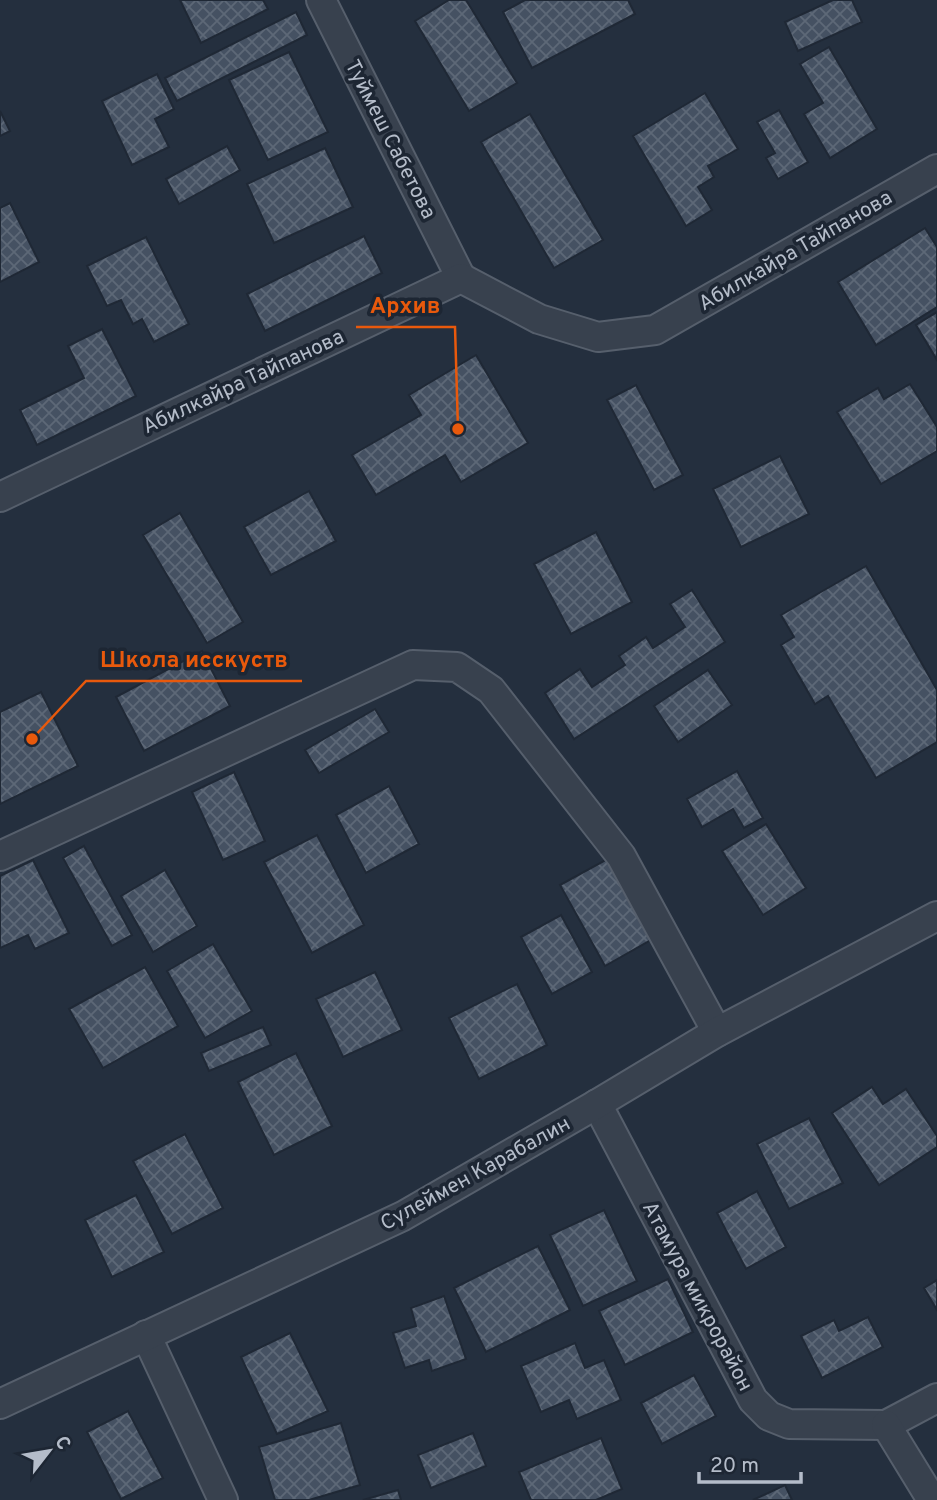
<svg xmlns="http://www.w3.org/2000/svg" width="937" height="1500" font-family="Overpass,sans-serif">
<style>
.building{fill:url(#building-cross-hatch);stroke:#1f2835;stroke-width:2}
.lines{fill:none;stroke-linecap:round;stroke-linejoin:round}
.street-casing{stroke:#565f6c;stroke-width:32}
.street{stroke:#38414e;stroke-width:28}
.labels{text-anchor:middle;stroke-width:7;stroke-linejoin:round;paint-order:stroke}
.street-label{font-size:21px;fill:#b4bcc9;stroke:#1d2633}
.leader{fill:none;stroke:#e8590c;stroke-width:2.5}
.callout-dot{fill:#e8590c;stroke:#1d2633;stroke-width:2.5}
.callout-label{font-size:23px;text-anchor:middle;font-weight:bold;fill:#e8590c;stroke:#1d2633;stroke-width:7;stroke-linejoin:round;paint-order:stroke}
</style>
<defs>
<pattern id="building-cross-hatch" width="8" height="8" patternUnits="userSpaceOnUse" patternTransform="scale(1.75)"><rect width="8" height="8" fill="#455162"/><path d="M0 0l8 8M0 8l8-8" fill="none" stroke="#5d6877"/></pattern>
</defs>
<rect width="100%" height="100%" fill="#242f3e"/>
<!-- building -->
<g class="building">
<polygon points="180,0 263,0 268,9 201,43"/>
<polygon points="449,0 466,0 517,83 469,111 415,21"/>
<polygon points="525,0 628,0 635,14 532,68 503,12"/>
<polygon points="833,0 852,0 862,22 798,51 785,22"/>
<polygon points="296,12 307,35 177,101 165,78"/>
<polygon points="829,47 877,129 830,158 804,114 823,103 800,64"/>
<polygon points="289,52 328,132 268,160 229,80"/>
<polygon points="157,74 174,109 155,119 169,147 132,165 102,101"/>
<polygon points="705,93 738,149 708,166 714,177 698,187 712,210 686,226 633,136"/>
<polygon points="779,110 808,162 778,179 766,158 775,153 757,122"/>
<polygon points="0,111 10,131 0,136"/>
<polygon points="530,114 603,240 554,268 481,142"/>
<polygon points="227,146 240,170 179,204 166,179"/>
<polygon points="325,148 353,207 274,243 247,184"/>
<polygon points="10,203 39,262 0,282 0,208"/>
<polygon points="925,228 937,247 937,307 876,345 838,282"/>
<polygon points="364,236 382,273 265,331 247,294"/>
<polygon points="146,237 189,324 154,342 142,319 133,324 121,300 107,306 87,266"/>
<polygon points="937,312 937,360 916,325"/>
<polygon points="102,329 136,396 37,445 20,410 84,378 68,346"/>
<polygon points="476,355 528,443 461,482 445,455 376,495 352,455 421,415 409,395"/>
<polygon points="910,384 937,427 937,451 881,484 837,412 878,388 884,399"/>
<polygon points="636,385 683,475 654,490 607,400"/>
<polygon points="780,456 809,514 741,547 713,489"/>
<polygon points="309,491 336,541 271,575 244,527"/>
<polygon points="180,513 243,622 207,643 143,535"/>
<polygon points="596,532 632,602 571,634 534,564"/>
<polygon points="866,566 937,690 937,742 876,778 828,696 815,704 781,645 794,637 781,615"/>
<polygon points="692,590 725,642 574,739 545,693 580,669 592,687 625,665 619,656 646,637 653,648 685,627 670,604"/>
<polygon points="202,651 230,706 144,751 116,697"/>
<polygon points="708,670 732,705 678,742 654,706"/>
<polygon points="41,692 78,766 0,804 0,712"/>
<polygon points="375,709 389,732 319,773 305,750"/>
<polygon points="737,771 763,818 744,828 733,809 702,827 687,799"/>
<polygon points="234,772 265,841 223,860 192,792"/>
<polygon points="389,786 419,844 366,873 336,815"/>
<polygon points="766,824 806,888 763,915 722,851"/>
<polygon points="317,835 364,925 312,953 264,862"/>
<polygon points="84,846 132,935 112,946 63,858"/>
<polygon points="611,857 656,937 605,966 560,885"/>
<polygon points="33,860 69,933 35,949 28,935 0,948 0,876"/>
<polygon points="165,870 197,926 153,952 121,896"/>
<polygon points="561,915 592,972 552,994 521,937"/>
<polygon points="213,944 252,1011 205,1038 167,971"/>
<polygon points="145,967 178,1026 103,1068 69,1009"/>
<polygon points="375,972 402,1030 343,1057 316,999"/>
<polygon points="517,984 547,1045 479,1079 449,1018"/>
<polygon points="263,1027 271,1045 209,1071 201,1053"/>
<polygon points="296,1053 332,1126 274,1155 238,1082"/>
<polygon points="872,1087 883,1104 906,1089 937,1136 937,1147 879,1185 832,1113"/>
<polygon points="809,1118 843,1183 789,1209 757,1144"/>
<polygon points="185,1134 223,1208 172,1234 133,1161"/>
<polygon points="757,1191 786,1247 746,1269 717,1213"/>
<polygon points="136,1195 164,1252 112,1277 85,1220"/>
<polygon points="604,1210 637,1281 583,1306 550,1235"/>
<polygon points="538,1246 570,1310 486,1352 454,1288"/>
<polygon points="668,1279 693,1332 625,1365 599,1311"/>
<polygon points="937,1280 937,1310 924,1288"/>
<polygon points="444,1296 466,1359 432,1371 429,1360 405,1368 393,1333 416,1326 411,1308"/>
<polygon points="868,1317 883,1347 822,1378 801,1336 834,1320 839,1331"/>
<polygon points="290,1333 328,1411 277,1434 241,1357"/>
<polygon points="575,1343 585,1368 604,1360 621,1400 577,1419 569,1400 541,1412 521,1366"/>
<polygon points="694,1375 716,1416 662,1444 641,1403"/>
<polygon points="128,1411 163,1478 121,1499 87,1432"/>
<polygon points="341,1423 360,1485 309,1500 275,1500 259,1447"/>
<polygon points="473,1433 486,1466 431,1488 418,1455"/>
<polygon points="601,1438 622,1489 596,1500 531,1500 519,1472"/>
<polygon points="785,1485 792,1500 753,1500"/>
<polygon points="398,1490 401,1500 363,1500"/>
</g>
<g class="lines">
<defs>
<g id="street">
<polyline points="321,0 461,278"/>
<polyline points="0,497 461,278 539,319 598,337 655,330 937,169"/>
<polyline points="0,856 413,665 457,667 491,690 621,856 717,1032"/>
<polyline points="597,1104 753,1400 769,1416 789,1424 886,1425 937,1398"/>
<polyline points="146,1335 223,1500"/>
<polyline points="0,1404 403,1216 597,1104 717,1032 937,916"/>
<polyline points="886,1425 932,1500"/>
</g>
</defs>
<!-- street casing -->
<use href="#street" class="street-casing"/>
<!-- street -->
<use href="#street" class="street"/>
</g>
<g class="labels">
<!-- street labels -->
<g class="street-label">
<text transform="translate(391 139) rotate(63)" y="7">Туймеш Сабетова</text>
<text transform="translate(795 250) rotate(-30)" y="7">Абилкайра Тайпанова</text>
<text transform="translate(243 381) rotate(-25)" y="7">Абилкайра Тайпанова</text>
<text transform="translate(475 1173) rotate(-29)" y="7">Сулеймен Карабалин</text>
<text transform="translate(698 1296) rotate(62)" y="7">Атамура микрорайон</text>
</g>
</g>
<!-- callouts -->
<path class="leader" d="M458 429L455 327H356M32 739L86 681H302"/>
<g class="callout-dot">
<circle cx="458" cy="429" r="7"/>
<circle cx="32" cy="739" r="7"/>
</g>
<g class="callout-label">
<text x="405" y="313">Архив</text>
<text x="194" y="667">Школа исскуств</text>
</g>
<!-- north arrow -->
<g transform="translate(49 1451) rotate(59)" stroke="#1d2633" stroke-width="5" paint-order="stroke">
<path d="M0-5L12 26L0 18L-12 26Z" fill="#b4bcc9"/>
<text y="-10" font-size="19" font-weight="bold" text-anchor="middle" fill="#b4bcc9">С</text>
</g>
<!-- scale -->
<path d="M699 1472v10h102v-10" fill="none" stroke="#b4bcc9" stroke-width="3.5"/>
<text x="710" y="1472" font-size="21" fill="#b4bcc9" stroke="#1d2633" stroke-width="5" paint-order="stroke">20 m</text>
</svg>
